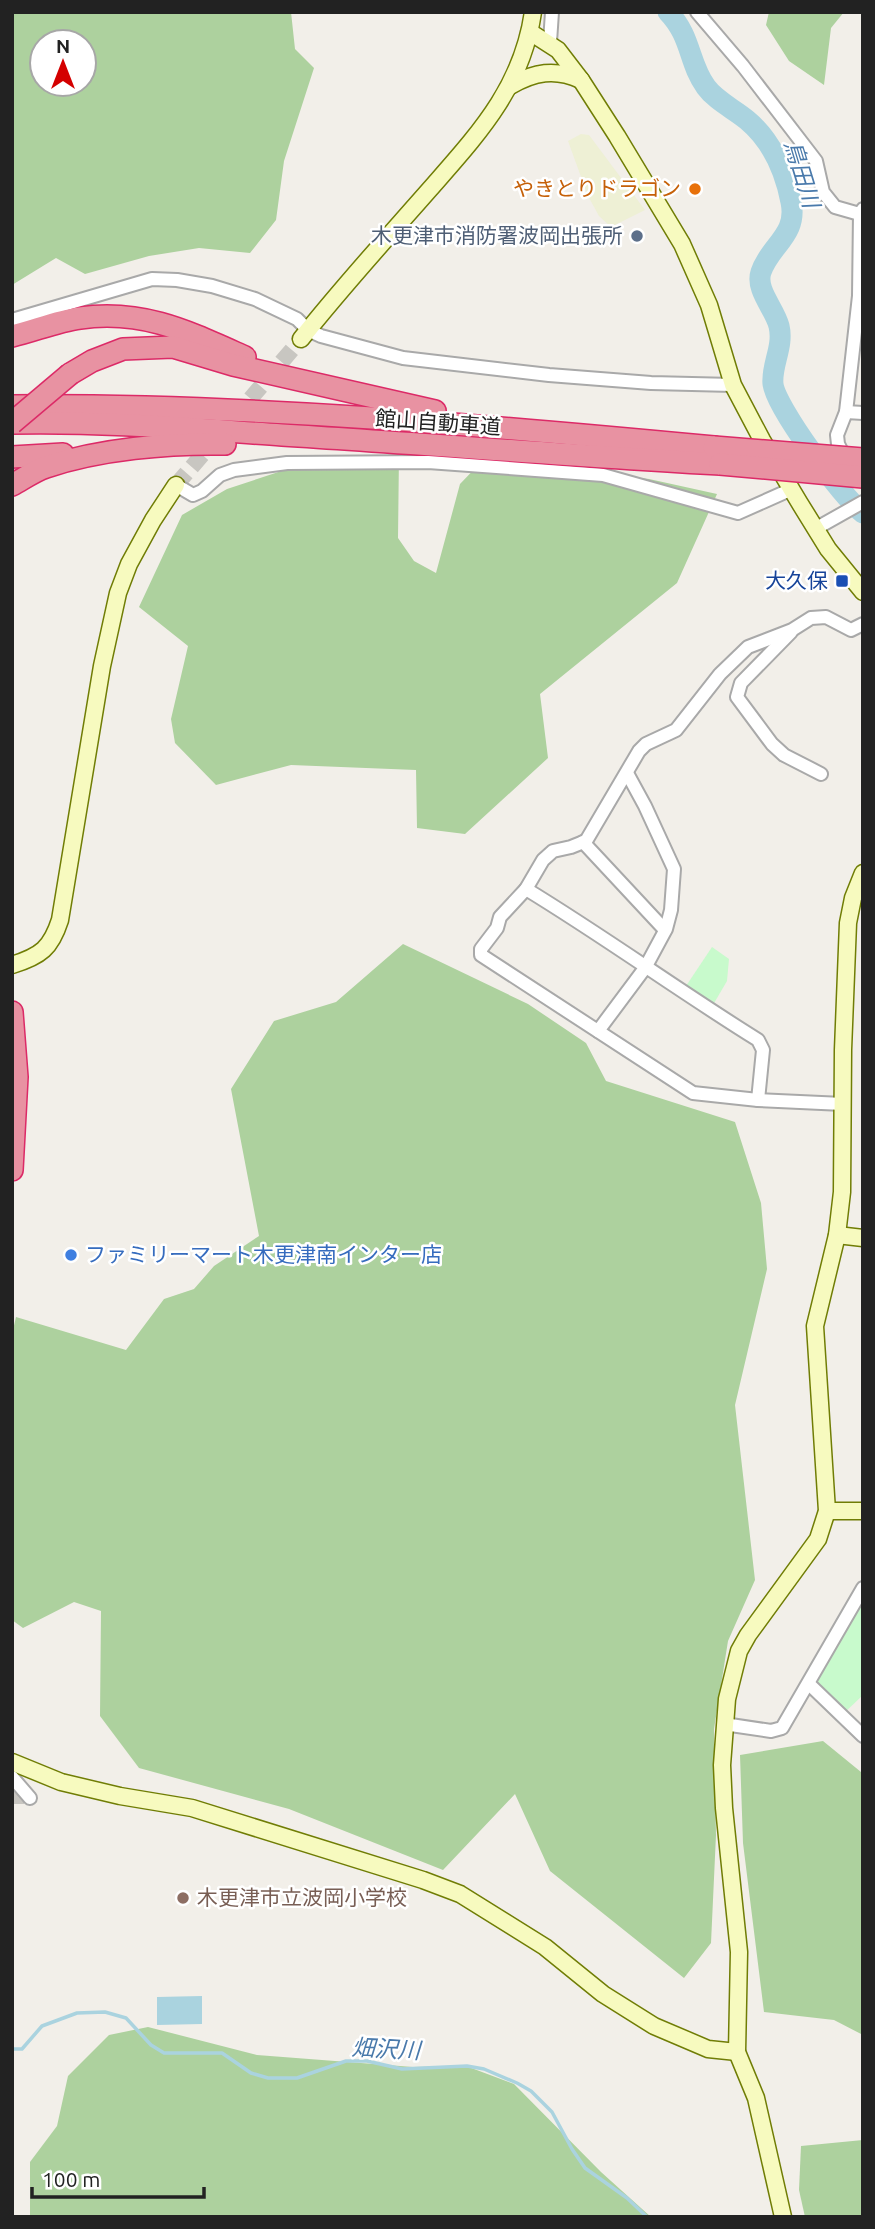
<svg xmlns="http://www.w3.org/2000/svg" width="875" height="2229" font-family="Ubuntu,'Noto Sans JP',sans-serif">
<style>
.farmland{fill:#eef0d5}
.forest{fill:#add19e;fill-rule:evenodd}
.park{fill:#c8facc}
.water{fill:#aad3df}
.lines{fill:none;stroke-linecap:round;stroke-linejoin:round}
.stream{stroke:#aad3df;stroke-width:3.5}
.river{stroke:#aad3df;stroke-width:21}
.street-tunnel{stroke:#c8c6c1;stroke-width:12;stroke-dasharray:12 6;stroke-linecap:butt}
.secondary-tunnel{stroke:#c8c6c1;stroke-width:16;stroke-dasharray:16 8;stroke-linecap:butt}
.street-casing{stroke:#a9a9a9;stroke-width:16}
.secondary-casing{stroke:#707d05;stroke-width:19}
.highway-casing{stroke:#dc2a67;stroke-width:24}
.street{stroke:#fff;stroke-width:12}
.secondary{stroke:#f7fabf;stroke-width:16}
.highway{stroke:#e892a2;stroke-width:21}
.highway-bridge-casing{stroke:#dc2a67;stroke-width:24;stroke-linecap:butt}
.highway-bridge{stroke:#e892a2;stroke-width:21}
.food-dot{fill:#e8710a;stroke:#fff;stroke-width:2.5}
.service-dot{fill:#5c6f8a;stroke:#fff;stroke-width:2.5}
.transit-dot{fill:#1a4fb4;stroke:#fff;stroke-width:2.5}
.shop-dot{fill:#3f7fe0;stroke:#fff;stroke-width:2.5}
.education-dot{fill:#8d6e63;stroke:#fff;stroke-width:2.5}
.labels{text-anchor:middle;stroke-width:5;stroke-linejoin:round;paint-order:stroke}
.food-label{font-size:21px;fill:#c56008;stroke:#fff;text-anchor:end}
.service-label{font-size:21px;fill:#4e5e75;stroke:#fff;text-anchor:end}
.street-label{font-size:21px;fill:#222;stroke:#fff}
.transit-label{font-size:21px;fill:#164399;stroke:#fff;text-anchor:end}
.shop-label{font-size:21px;fill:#366cbe;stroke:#fff;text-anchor:start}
.education-label{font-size:21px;fill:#785e54;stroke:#fff;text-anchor:start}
.water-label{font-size:23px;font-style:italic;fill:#4a7aab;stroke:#fff}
</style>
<rect width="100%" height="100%" fill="#f2efe9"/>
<!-- farmland -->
<polygon class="farmland" points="581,134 589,135 645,210 611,227 599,216 588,196 568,141"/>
<!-- forest -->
<g class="forest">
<path d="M12,12H291L295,49L314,68L284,161L276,220L250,253L199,248L149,256L85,274L56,258L12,285ZM84,42V84H42V42Z"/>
<polygon points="769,12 844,12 831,28 824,85 789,61 766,25"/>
<polygon points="399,454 398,538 414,561 436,573 460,484 485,458 649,479 717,494 677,583 540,694 548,758 465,834 417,828 416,770 291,765 216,785 175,743 171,719 188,646 139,607 182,515 227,489 312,461"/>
<polygon points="403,944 528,1004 586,1043 606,1081 735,1122 761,1203 767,1269 735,1405 755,1580 728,1641 714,1729 716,1835 711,1943 684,1978 550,1871 515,1794 443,1870 289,1809 139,1768 100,1716 101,1611 74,1602 23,1628 12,1620 12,1334 16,1317 126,1350 164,1299 194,1289 214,1266 259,1236 231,1089 274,1021 336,1002"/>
<polygon points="823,1741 861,1772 863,1787 863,2035 834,2020 764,2012 743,1843 740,1755"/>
<polygon points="148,2027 257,2055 413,2067 466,2066 514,2084 601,2172 651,2217 30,2217 30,2162 57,2126 68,2076 109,2035"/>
<polygon points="863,2140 863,2217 805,2217 799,2190 801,2146"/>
</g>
<!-- park -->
<g class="park">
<polygon points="712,947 729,959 727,981 710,1010 682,992"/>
<polygon points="863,1595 863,1695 842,1715 809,1684"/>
</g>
<!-- water -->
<polygon class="water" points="202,1996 202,2024 157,2025 157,1997"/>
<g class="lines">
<!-- stream -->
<polyline class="stream" points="13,2049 22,2049 42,2026 77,2013 105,2012 126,2018 151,2045 164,2053 222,2053 251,2073 268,2078 297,2078 346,2061 367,2061 402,2069 467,2066 484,2069 517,2083 531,2091 552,2112 572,2149 585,2168 627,2198 647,2217"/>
<!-- river -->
<path class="river" d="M668,12C692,37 688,62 706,87C716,101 734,109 747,120C771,140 785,171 791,202C798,235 770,245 761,272C755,290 775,309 779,326C784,347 771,365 773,384C776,408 843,498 863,513"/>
<!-- street-tunnel -->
<polyline class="street-tunnel" points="12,1798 30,1798"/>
<!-- secondary-tunnel -->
<g class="secondary-tunnel">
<polyline points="235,417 301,339"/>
<polyline points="176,485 216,439"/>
</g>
<defs>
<g id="street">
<polyline points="697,12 743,66 816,161 823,192 835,207 863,215"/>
<polyline points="550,42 552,12"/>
<polyline points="12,320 152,279 177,280 212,286 255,299 297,319 308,330 321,336 403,358 549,375 651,383 733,385"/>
<polyline points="846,412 863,413"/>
<polyline points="846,460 838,444 837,435 846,412 859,296 860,214 863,209"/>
<polyline points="176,485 193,495 202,491 220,475 234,470 287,463 428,462 603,475 738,513 792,489"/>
<polyline points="815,529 863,502"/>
<polyline points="791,632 741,683 737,697 772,744 784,755 821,774"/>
<polyline points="583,842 665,930"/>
<path d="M526,889C605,937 679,991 758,1040L763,1050L758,1100"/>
<polyline points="598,1031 645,968 666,929 671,910 674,869 645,806 627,773"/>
<polyline points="843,1104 758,1100 693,1093 481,955 481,949 497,928 500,917 526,889 543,860 553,851 571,847 586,841 639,751 646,744 676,730 720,674 748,647 792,630 811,618 826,617 851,630 863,624"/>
<polyline points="809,1684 863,1736"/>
<polyline points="724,1724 771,1731 782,1728 863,1588"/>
<polyline points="12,1777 30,1798"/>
</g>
<g id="secondary">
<polyline points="530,32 558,50 581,80 617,136 682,244 709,305 733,385 762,440 799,502 828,549 863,592"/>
<path d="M510,86C534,72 555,68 581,80"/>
<path d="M301,339C342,287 387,238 430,189C478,134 522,88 533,12"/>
<path d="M12,965C41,956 51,948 60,920L102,666L118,593L129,564L153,520L176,485"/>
<polyline points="837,1235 863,1238"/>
<polyline points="827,1511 863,1511"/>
<polyline points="12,1762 61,1782 120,1796 192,1808 423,1880 460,1894 545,1947 603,1994 654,2026 708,2049 737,2052"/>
<polyline points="783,2217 756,2098 737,2052 739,1952 724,1808 722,1765 727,1699 739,1651 748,1635 818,1539 827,1511 815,1326 837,1235 842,1192 843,1050 848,923 853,898 863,873"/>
</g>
<g id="highway">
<path d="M12,336C34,331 57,321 80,318C143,309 189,332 245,357"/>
<polyline points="70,374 92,361 123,349 173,347 233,365 435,411"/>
<path d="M12,406C247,404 481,425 714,447"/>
<path d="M12,423C102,421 192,429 282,435C428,444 574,456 720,464"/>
<polyline points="12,457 63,454"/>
<path d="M12,485C23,479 34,471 46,467C100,449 168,443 225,444"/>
<polyline points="12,1012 17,1077 12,1170"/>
</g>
</defs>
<!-- street casing -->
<use href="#street" class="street-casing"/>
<!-- secondary casing -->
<use href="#secondary" class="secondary-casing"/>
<!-- highway casing -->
<use href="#highway" class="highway-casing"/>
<!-- street -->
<use href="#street" class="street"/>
<!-- secondary -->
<use href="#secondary" class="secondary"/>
<!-- highway -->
<use href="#highway" class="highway"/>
<defs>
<g id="highway-bridge">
<polyline points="12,423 70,374"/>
<polyline points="714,447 863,459"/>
<polyline points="720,464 863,477"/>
</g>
</defs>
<!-- highway-bridge casing -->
<use href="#highway-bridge" class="highway-bridge-casing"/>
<!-- highway-bridge -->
<use href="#highway-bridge" class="highway-bridge"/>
</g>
<!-- markers -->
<circle class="food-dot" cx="695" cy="189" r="7"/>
<circle class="service-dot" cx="637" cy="236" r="7"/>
<rect class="transit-dot" x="835" y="574" width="14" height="14" rx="3.5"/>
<circle class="shop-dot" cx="71" cy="1255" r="7"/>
<circle class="education-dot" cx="183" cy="1898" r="7"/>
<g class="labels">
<!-- food labels -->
<g class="food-label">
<text x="681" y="196">やきとりドラゴン</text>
</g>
<!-- service labels -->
<g class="service-label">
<text x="623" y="243">木更津市消防署波岡出張所</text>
</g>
<!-- street labels -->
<g class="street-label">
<text transform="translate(438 423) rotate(4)" y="7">館山自動車道</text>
</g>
<!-- transit labels -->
<g class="transit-label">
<text x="828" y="588">大久保</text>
</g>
<!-- shop labels -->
<g class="shop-label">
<text x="85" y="1262">ファミリーマート木更津南インター店</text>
</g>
<!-- education labels -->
<g class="education-label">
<text x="197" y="1905">木更津市立波岡小学校</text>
</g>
<!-- water labels -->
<g class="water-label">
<text transform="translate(802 174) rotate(73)" y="8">鳥田川</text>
<text transform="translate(386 2049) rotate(3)" y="8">畑沢川</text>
</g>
</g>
<!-- border -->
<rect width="875" height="2229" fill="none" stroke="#222222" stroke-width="28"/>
<!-- north arrow -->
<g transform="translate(63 63)"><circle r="33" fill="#ffffff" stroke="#a7a7a7" stroke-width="2"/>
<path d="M0-5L12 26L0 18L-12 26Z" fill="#d40000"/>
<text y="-10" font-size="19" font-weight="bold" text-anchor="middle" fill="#222222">N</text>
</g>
<!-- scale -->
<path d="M32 2187v10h172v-10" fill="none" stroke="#222222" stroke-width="3.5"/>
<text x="42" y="2187" font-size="21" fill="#222222" stroke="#ffffff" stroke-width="5" paint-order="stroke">100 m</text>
</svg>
